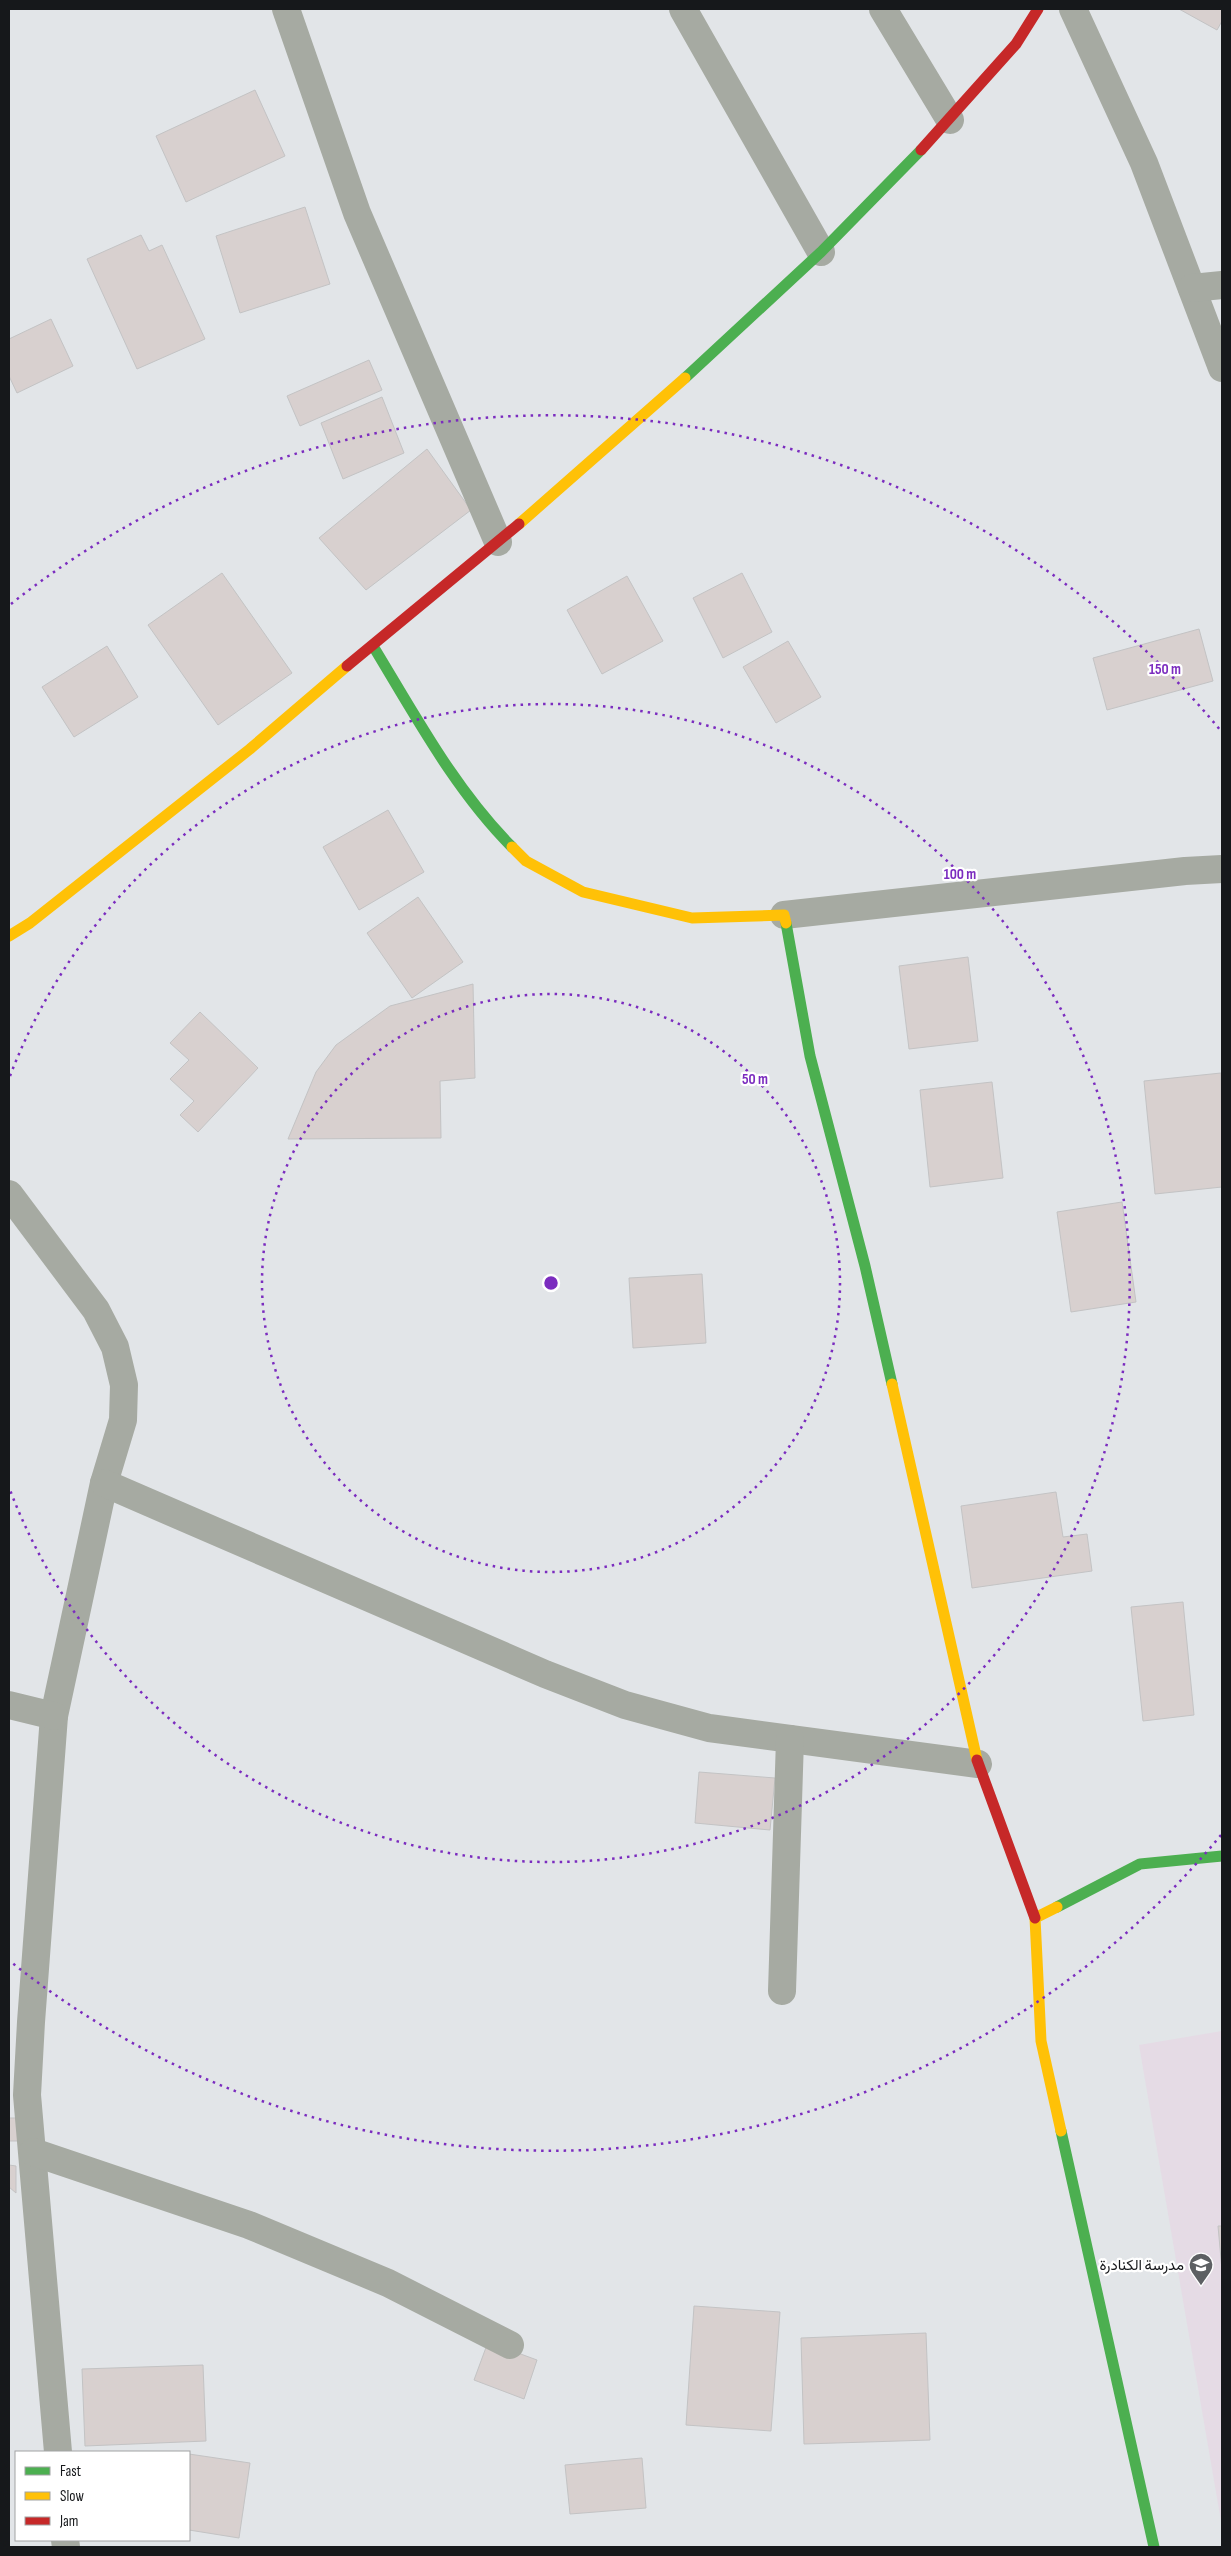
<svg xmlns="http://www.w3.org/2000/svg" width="1231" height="2556" font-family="'Sofia Sans Condensed',Vazirmatn,sans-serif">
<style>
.education{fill:#e5dbe5}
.building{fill:#d8d0cf;stroke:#c3c3c4}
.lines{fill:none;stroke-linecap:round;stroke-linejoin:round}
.street{stroke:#a6aaa2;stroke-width:28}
.fast{stroke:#4caf50;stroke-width:11}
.slow{stroke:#ffc107;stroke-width:11}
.jam{stroke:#c62828;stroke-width:11}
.ring{fill:none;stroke:#7b2cbf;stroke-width:2.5;stroke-dasharray:2.5 5}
.labels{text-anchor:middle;stroke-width:4.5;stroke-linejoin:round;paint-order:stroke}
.poi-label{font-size:15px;fill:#16181b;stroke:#fff;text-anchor:end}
.centre{fill:#7b2cbf;stroke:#fff;stroke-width:2.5}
.ring-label{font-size:15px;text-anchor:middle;font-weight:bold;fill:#7b2cbf;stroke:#fff;stroke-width:4.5;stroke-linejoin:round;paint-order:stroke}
</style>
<rect width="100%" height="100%" fill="#e2e5e8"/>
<!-- education -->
<polygon class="education" points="1222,2031 1222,2527 1139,2045"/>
<!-- building -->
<g class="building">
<polygon points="1179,9 1222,9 1222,21 1217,30"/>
<polygon points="255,90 285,156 186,202 156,136"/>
<polygon points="305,207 330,284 240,313 216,236"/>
<polygon points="141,235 149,251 162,245 205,339 137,369 87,259"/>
<polygon points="51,319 73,366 17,393 9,376 9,339"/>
<polygon points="369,360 382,390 300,426 287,396"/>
<polygon points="382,397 404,453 343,479 321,423"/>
<polygon points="427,449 471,510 366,590 319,538"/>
<polygon points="222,573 292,673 218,725 148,625"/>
<polygon points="742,573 772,632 723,658 693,598"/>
<polygon points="627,576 663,641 602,674 567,610"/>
<polygon points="1199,629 1213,681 1107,710 1093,658"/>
<polygon points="788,641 821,697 776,723 743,667"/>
<polygon points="107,646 138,697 74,737 42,687"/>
<polygon points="388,810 424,872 359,910 323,847"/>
<polygon points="418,897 463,962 412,998 367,933"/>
<polygon points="968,957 978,1041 909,1049 899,966"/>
<polygon points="473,984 475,1078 440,1081 441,1138 288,1139 316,1072 336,1045 390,1006"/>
<polygon points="200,1012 258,1068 198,1132 180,1115 194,1101 170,1079 189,1060 170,1043"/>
<polygon points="1221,1073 1222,1187 1155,1194 1144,1081"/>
<polygon points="992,1082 1003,1178 930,1187 920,1090"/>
<polygon points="1122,1202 1136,1302 1071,1312 1057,1212"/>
<polygon points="702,1274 706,1343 633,1348 629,1278"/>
<polygon points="1056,1492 1063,1537 1087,1534 1092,1571 972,1588 961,1506"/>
<polygon points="1183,1602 1194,1715 1143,1721 1131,1607"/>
<polygon points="699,1772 775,1778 770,1830 695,1823"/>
<polygon points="9,2118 19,2118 20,2141 9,2141"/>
<polygon points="9,2165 16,2166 16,2193 9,2187"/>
<polygon points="1218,2226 1222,2226 1222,2270"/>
<polygon points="694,2306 780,2312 771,2431 686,2425"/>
<polygon points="926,2333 930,2440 804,2444 801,2338"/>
<polygon points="488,2342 537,2360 524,2399 474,2380"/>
<polygon points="203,2365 206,2441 85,2446 82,2369"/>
<polygon points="189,2454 250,2463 239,2538 189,2530"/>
<polygon points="642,2458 646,2508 570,2514 565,2465"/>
</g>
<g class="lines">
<!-- street -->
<g class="street">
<polyline points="286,9 357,213 498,542"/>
<polyline points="683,9 821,252"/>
<polyline points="883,9 950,120"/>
<polyline points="1073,9 1144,163 1222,368"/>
<polyline points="1192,288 1222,285"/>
<polyline points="784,915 1185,871 1222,869"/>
<polyline points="9,1194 96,1310 115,1347 124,1385 123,1420 104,1483 54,1716 31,2022 27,2095 58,2452"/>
<polyline points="104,1483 545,1674 625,1705 709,1728 978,1764"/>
<polyline points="9,1705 54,1716"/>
<polyline points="782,1991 790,1739"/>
<polyline points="33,2152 249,2225 388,2283 510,2345"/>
<polyline points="65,2540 66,2547"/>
</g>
<!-- fast -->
<g class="fast">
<polyline points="685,378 821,252 921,150"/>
<path d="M373,646C415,715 455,790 512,847"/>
<polyline points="786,923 810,1056 865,1266 892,1384"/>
<polyline points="1057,1907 1140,1864 1222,1856"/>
<polyline points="1061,2131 1154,2547"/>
</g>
<!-- slow -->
<g class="slow">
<polyline points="519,524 685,378"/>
<polyline points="512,847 526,861 583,892 692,918 784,915 786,923"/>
<polyline points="9,936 30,923 250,749 347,666"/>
<polyline points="892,1384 977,1760"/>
<polyline points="1057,1907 1035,1918 1041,2041 1061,2131"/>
</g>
<!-- jam -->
<g class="jam">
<polyline points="921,150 1016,44 1038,9"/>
<polyline points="347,666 519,524"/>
<polyline points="977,1760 1035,1918"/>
</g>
</g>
<!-- distance rings -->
<g class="ring">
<circle cx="551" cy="1283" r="289"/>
<path d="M10 1076A579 579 0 1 1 10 1490"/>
<path d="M1221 1835A868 868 0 0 1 11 1962M11 604A868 868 0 0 1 1221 731"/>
</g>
<!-- icons -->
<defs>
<symbol id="school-pin" viewBox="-11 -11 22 30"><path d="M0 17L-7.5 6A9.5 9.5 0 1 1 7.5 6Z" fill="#5d6063" stroke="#fff"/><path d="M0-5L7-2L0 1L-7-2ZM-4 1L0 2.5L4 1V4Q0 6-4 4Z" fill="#fff"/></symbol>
</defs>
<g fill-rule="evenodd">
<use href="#school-pin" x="1187" y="2251" width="28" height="38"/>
</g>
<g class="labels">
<!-- poi labels -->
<g class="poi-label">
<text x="1184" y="2270">مدرسة الكنادرة</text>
</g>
</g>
<circle cx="551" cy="1283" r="8" class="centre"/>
<g class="ring-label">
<text x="1165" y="674">150 m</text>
<text x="960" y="879">100 m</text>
<text x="755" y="1084">50 m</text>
</g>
<!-- border -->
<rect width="1231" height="2556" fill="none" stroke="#16181b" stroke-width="20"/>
<!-- legend -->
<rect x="15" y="2451" width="175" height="90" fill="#ffffff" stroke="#a2a3a4"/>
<rect x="25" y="2467" width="25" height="8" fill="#4caf50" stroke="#a2a3a4"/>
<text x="60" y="2476" font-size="15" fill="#16181b">Fast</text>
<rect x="25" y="2492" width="25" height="8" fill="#ffc107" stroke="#a2a3a4"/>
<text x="60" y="2501" font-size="15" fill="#16181b">Slow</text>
<rect x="25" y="2517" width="25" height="8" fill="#c62828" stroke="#a2a3a4"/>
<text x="60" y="2526" font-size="15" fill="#16181b">Jam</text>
</svg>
